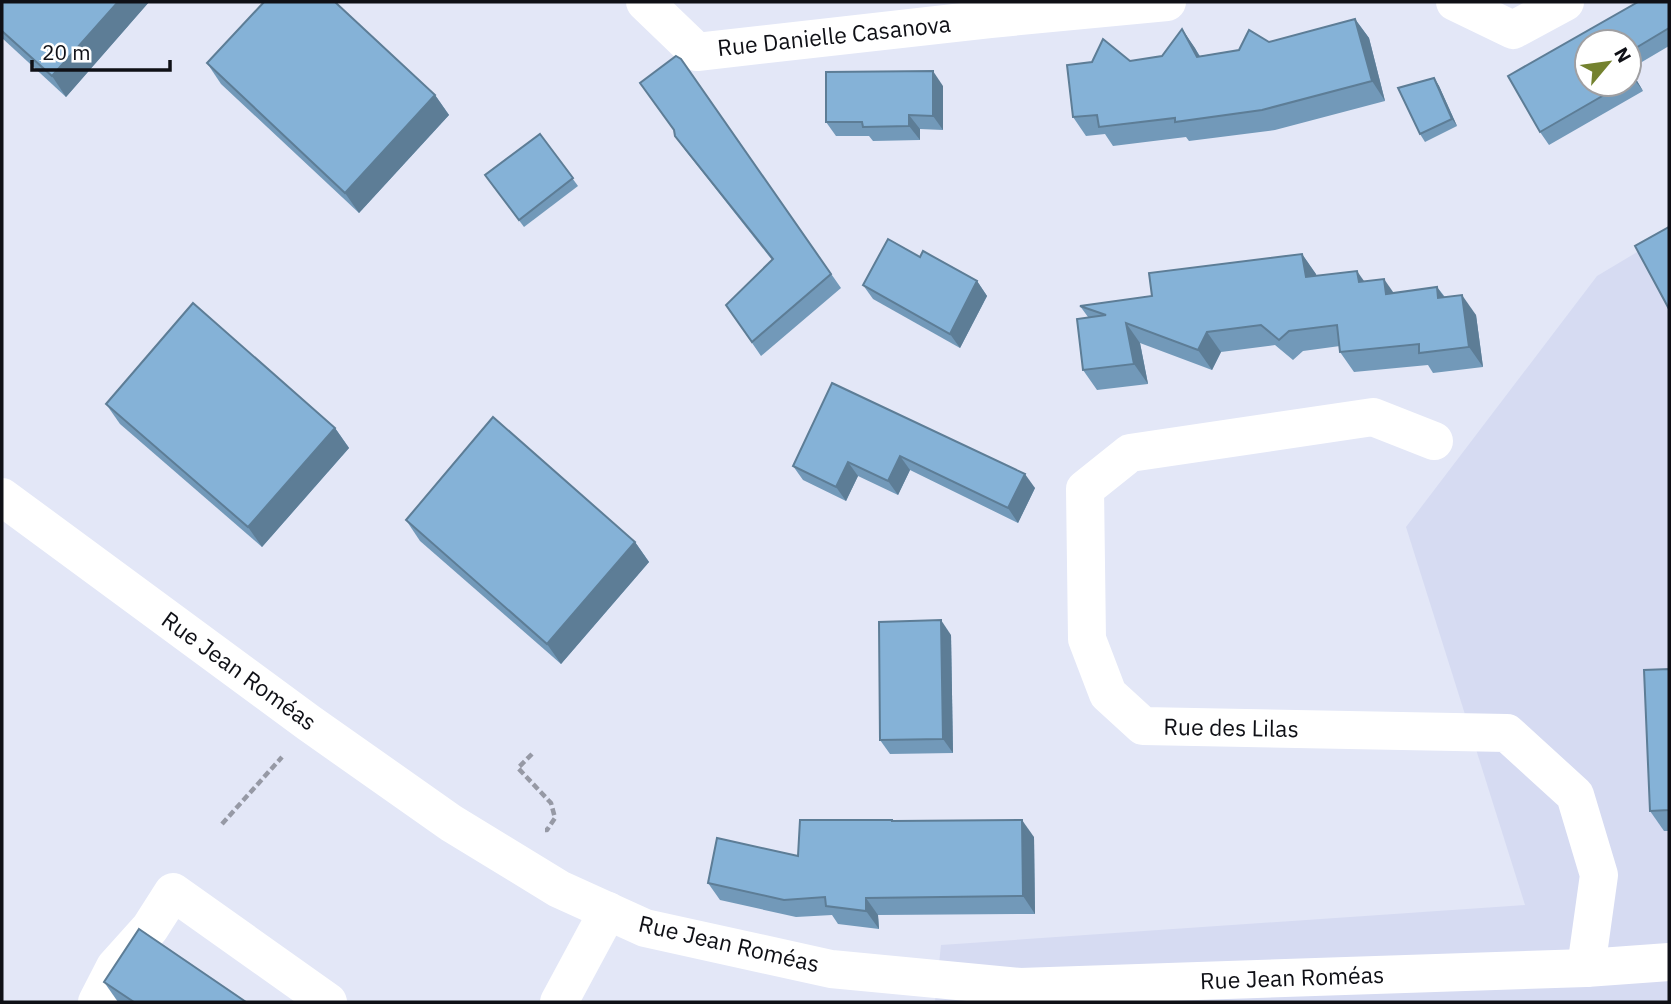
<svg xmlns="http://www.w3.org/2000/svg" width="1671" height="1004" font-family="'IBM Plex Sans',sans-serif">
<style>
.built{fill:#d6dbf2}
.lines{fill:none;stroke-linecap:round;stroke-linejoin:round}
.path{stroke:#9699a5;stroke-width:4.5;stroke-dasharray:7 3.5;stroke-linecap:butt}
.minor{stroke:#fff;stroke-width:38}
.wall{fill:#7299b9;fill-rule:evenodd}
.shaded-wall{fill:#5d7d96}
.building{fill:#85b2d7;stroke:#5d7d96;stroke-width:2}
.labels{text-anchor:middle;stroke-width:7;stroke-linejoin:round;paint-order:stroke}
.street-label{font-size:23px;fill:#0f1016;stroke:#fff}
</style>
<rect width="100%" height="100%" fill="#e3e7f7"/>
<!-- built -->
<polygon class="built" points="1669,233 1669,1002 935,1002 941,945 1525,905 1406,527 1597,276"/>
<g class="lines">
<!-- path -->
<g class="path">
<polyline points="532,754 518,768 551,803 555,818 547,830 545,830"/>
<polyline points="222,824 282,757"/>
</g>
<!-- minor -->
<g class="minor">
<polyline points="645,2 697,52 990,19 1167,2"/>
<polyline points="1455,2 1513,30 1565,2"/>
<polyline points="1434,441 1373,417 1130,453 1085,489 1087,639 1108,694 1143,726 1507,733 1575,795 1599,875 1586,968"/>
<polyline points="2,497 309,723 451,823 559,889 645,928 831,969 1020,987 1586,968 1669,962"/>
<polyline points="97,1002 115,967 150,928 173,892 328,1002"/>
<polyline points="559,1002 608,911"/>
</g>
</g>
<!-- wall -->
<g class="wall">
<polygon points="2,2 149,2 66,97 2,38"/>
<path d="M1638,2H1669V46L1630,69L1643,91L1549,145L1540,132L1508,76ZM1587,42H1629V84H1587Z"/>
<polygon points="1355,19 1369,38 1385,101 1275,130 1189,141 1186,137 1113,146 1105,134 1086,136 1073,117 1092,62 1130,61 1162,56 1182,29 1200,56 1239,50"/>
<polygon points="681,59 841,288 761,356 726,305 772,260 685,150 675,136"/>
<polygon points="207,63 435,95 449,115 359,213 221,84"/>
<polygon points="1434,78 1439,86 1457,126 1425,142 1420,134"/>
<polygon points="943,86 943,130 920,129 920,140 873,141 869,136 836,136 826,122"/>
<polygon points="540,134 578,186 524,227 485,175"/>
<polygon points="1302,254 1317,276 1365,281 1393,293 1437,287 1445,297 1476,315 1483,367 1433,373 1428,365 1354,372 1340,352 1340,346 1303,351 1293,360 1275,345 1221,352 1212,370 1140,343 1148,384 1097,390 1083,370 1088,317 1080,306 1152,296"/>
<polygon points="920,257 977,281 987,296 960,348 873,299 863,285"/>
<polygon points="832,383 1035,488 1018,523 910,470 898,495 858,476 846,501 803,480 793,466"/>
<polygon points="106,404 335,428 349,448 262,547 120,424"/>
<polygon points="406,520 635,542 649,562 561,664 420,541"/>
<polygon points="951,635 953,753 890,754 880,740"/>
<polygon points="1669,669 1669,831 1664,831 1650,811"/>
<polygon points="892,820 893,821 1034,837 1035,914 878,915 879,929 838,924 832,915 796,917 720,900 708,883 798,856"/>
<polygon points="104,982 246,1002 118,1002"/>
</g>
<!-- shaded-wall -->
<g class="shaded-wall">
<polygon points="118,2 149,2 66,97 52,76"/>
<polygon points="1355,19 1369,38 1385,101 1372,81"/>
<polygon points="1182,29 1195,48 1210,76 1197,57"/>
<polygon points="1629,67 1630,69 1643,91 1633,78 1629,70"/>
<polygon points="933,71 943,86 943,130 933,116"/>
<polygon points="1434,78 1439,86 1457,126 1452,119"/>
<polygon points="435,95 449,115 359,213 345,193"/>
<polygon points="909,115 920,129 920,140 909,126"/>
<polygon points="1302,254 1316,274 1320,297 1306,277"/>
<polygon points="1357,271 1371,291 1359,282"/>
<polygon points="1384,279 1398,299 1386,294"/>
<polygon points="977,281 987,296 960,348 950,334"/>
<polygon points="1437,287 1451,307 1438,298"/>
<polygon points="1462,295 1476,315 1483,367 1469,347"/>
<polygon points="1126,323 1140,343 1148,384 1134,364"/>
<polygon points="1207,332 1221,352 1212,370 1198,350"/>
<polygon points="335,428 349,448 262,547 248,527"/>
<polygon points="900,456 910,470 898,495 888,481"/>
<polygon points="848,462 858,476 846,501 836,487"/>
<polygon points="1025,474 1035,488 1018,523 1008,508"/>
<polygon points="635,542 649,562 561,664 547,644"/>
<polygon points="941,620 951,635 953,753 943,739"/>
<polygon points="1022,820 1034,837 1035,914 1023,896"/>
<polygon points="866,898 878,915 879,929 866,911"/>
</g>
<!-- building -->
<g class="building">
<polygon points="2,2 118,2 52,76 2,31"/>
<polygon points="264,2 335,2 435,95 345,193 207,63"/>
<polygon points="1638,2 1669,2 1669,28 1629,52 1629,42 1587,42 1587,84 1623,84 1540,132 1508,76"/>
<polygon points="1355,19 1372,81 1262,110 1175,122 1175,118 1099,127 1097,115 1073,117 1067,65 1092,62 1103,39 1130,61 1162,56 1182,29 1197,57 1239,50 1249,30 1269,42"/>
<polygon points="676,56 681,59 831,274 752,342 726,305 773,259 675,136 674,130 640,83"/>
<polygon points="1629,70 1633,78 1629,81"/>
<polygon points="933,71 933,116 909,115 909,126 863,127 862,122 826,122 826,72"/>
<polygon points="1434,78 1452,119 1420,134 1398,88"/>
<polygon points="540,134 573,178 519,220 485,175"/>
<polygon points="1669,227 1669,309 1635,246"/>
<polygon points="888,239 920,257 923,251 977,281 950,334 863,285"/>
<polygon points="1302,254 1306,277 1357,271 1359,282 1384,279 1386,294 1437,287 1438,298 1462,295 1469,347 1419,353 1419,344 1340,352 1337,325 1289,331 1279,340 1261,325 1207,332 1198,350 1126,323 1134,364 1083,370 1077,319 1106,315 1080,306 1152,296 1149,273"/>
<polygon points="193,303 335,428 248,527 106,404"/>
<polygon points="832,383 1025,474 1008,508 900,456 888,481 848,462 836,487 793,466"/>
<polygon points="493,417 635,542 547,644 406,520"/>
<polygon points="941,620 943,739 880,740 879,622"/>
<polygon points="1669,669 1669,810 1650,811 1644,670"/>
<polygon points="800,820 892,820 892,821 1022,820 1023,896 866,898 866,911 826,906 825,897 784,900 708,883 717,838 798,856"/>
<polygon points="139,929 246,1002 134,1002 104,982"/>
</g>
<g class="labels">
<!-- street labels -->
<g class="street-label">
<text transform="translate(834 36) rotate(-6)" y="8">Rue Danielle Casanova</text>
<text transform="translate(239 671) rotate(36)" y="8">Rue Jean Roméas</text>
<text transform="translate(1231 728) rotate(1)" y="8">Rue des Lilas</text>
<text transform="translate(729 944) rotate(13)" y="8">Rue Jean Roméas</text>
<text transform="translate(1292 978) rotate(-2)" y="8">Rue Jean Roméas</text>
</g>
</g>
<!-- border -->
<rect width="1671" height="1004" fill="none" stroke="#0f1016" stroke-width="7"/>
<!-- north arrow -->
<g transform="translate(1608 63) rotate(61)"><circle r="33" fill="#ffffff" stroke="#9f9fa2" stroke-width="2"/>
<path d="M0-5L12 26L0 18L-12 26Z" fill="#74822f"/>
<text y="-10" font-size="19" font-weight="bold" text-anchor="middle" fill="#0f1016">N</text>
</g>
<!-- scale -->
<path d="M32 60v10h138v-10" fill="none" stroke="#0f1016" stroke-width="3.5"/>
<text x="42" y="60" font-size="21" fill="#0f1016" stroke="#ffffff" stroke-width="5" paint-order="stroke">20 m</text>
</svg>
